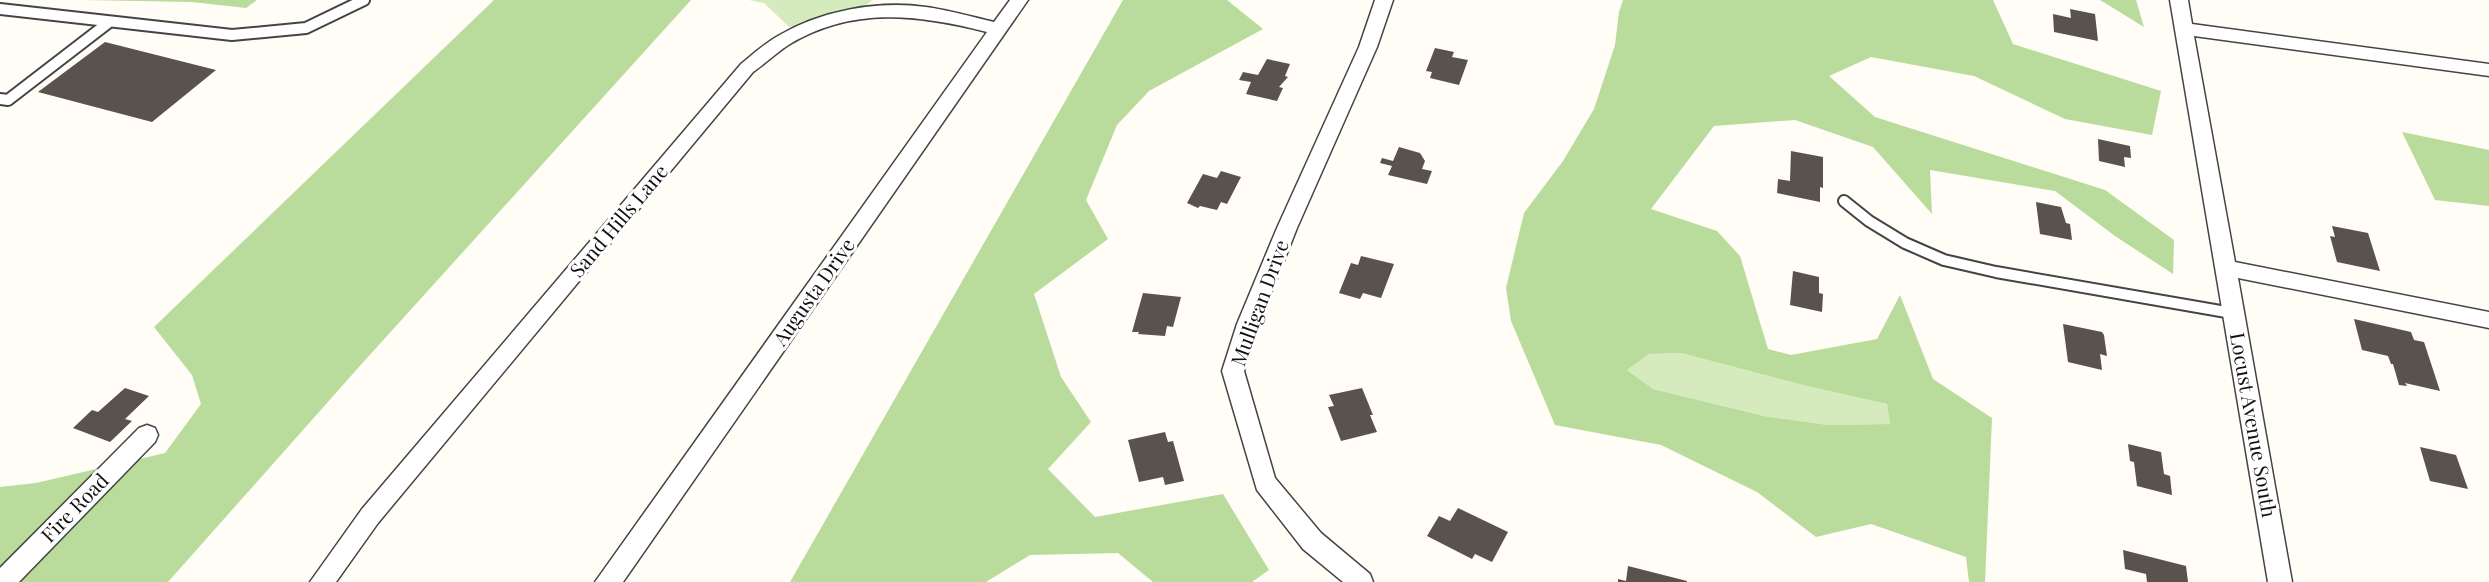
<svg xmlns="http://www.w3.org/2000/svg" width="2489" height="582" font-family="'Playfair Display',serif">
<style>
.green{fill:#d5ebbd}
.forest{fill:#b9dc9c;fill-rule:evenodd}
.building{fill:#5a524d}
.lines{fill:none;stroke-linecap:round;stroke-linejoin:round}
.lane-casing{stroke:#444;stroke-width:14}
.street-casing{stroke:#444;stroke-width:3}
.lane{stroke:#fff;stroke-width:10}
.street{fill:#fff;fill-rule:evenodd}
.labels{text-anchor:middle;stroke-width:6;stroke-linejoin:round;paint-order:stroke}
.street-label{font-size:20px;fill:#111;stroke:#fff}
</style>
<rect width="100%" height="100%" fill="#fffdf5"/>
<!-- green -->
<g class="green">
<polygon points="749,0 873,0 864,7 789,27 764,3"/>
<polygon points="1681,353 1807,386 1887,404 1890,424 1828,425 1764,416 1653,389 1627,370 1649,354"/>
</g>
<!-- forest -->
<g class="forest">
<polygon points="82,0 257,0 246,8 192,2"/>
<polygon points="494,0 691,0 358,368 168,582 0,582 0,487 36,483 165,453 201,404 192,375 154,327"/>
<polygon points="1123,0 1227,0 1263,29 1149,91 1117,125 1086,200 1108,239 1034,294 1061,377 1091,422 1048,469 1095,517 1223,494 1269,570 1252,582 1153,582 1118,553 1030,555 986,582 790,582"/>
<path d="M1623,0H1993L2013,44L2161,91L2152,135L2065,119L1974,76L1871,57L1829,76L1875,117L2105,190L2174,240L2173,274L2115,236L2055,191L1930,170L1932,214L1873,147L1795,120L1714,126L1651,209L1717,231L1740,256L1768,349L1791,355L1877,339L1900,295L1933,379L1992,418L1985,582H1969L1966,557L1871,524L1816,537L1757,492L1661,445L1555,425L1511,321L1506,288L1524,213L1563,161L1594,109L1615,45L1619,12ZM1681,353L1807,386L1887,404L1890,424L1828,425L1764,416L1653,389L1627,370L1649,354Z"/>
<polygon points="2100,0 2136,0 2144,27"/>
<polygon points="2402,132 2489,150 2489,206 2435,200"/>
</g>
<!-- building -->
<g class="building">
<polygon points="2070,9 2095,14 2098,41 2054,32 2053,14 2071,18"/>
<polygon points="105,42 216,70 152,122 38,92"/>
<polygon points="1435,48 1454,52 1452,57 1468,60 1459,85 1430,78 1432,72 1426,71"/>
<polygon points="1267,59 1290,64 1285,76 1288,77 1279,87 1283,88 1277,101 1246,94 1251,82 1239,80 1243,72 1258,75"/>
<polygon points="2098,139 2130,146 2131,158 2124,157 2125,167 2099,161"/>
<polygon points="1399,147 1420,153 1425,161 1422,169 1432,171 1427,184 1388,175 1392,166 1380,163 1382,158 1393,161"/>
<polygon points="1791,151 1823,157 1823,188 1820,187 1820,202 1777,193 1778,179 1790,181"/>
<polygon points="1221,171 1241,177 1227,204 1221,202 1217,210 1200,206 1198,208 1187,203 1203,174 1217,178"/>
<polygon points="2036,202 2061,207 2066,223 2070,224 2072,240 2040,234"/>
<polygon points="2332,226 2368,233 2380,271 2337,262 2330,236 2335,237"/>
<polygon points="1361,256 1394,264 1381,298 1363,293 1360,299 1339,293 1351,263 1358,265"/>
<polygon points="1793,271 1819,277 1819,293 1823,294 1822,312 1790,305"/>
<polygon points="1143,293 1181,297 1173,327 1167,326 1165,336 1138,334 1139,332 1132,332"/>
<polygon points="2354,319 2411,332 2414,340 2424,342 2440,391 2405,383 2407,386 2399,385 2393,364 2391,364 2388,356 2362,350"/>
<polygon points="2063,324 2102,332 2104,335 2107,356 2100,354 2102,370 2068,362"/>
<polygon points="125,388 149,396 125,419 132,421 110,442 73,428 92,410 98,412"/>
<polygon points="1362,388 1373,415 1370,415 1377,432 1341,441 1328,407 1334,406 1329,395"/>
<polygon points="1165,432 1168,442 1173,441 1184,481 1165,485 1163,477 1139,482 1128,440"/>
<polygon points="2128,444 2161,452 2164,474 2170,476 2172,495 2137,486 2134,462 2130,461"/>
<polygon points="2420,447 2456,455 2468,489 2430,481"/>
<polygon points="1458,508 1508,532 1492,562 1475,554 1472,559 1427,536 1439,516 1450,521"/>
<polygon points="2123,550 2186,566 2188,582 2147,582 2146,574 2125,569"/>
<polygon points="1628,566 1687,581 1687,582 1618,582 1618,579 1626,581"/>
</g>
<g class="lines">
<defs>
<g id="lane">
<polyline points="0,9 232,35 306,28 364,0"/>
<polyline points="0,99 8,100 108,23"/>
<polyline points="1844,201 1869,221 1905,243 1944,260 1996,272 2232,313"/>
</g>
<g id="street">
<path d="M1010,0H1028L623,582H595L987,32C919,15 854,6 790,44C777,52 766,63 753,72L378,523L336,582H310L362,509L741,64C753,54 764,44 778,36C820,11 877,0 926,7C949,10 972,17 994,22Z"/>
<polygon points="1375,0 1393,0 1377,47 1297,228 1259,324 1244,371 1275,478 1321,533 1370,574 1373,582 1343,582 1303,549 1257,490 1222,371 1237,324 1277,228 1359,47"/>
<polygon points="2170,0 2188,0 2192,24 2489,64 2489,76 2194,36 2235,262 2489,312 2489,328 2238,278 2292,582 2268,582"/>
<polygon points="147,425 155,428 158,435 155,442 19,582 0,582 0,568 139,428"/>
</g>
</defs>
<!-- lane casing -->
<use href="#lane" class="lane-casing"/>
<!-- street casing -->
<use href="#street" class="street-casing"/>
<!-- lane -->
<use href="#lane" class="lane"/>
<!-- street -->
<use href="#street" class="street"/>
</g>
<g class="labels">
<!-- street labels -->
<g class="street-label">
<text transform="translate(619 221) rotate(-50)" y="7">Sand Hills Lane</text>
<text transform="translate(814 292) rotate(-55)" y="7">Augusta Drive</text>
<text transform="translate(1260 303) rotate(-70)" y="7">Mulligan Drive</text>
<text transform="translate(2253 425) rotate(80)" y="7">Locust Avenue South</text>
<text transform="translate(75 508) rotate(-46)" y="7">Fire Road</text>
</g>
</g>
</svg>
